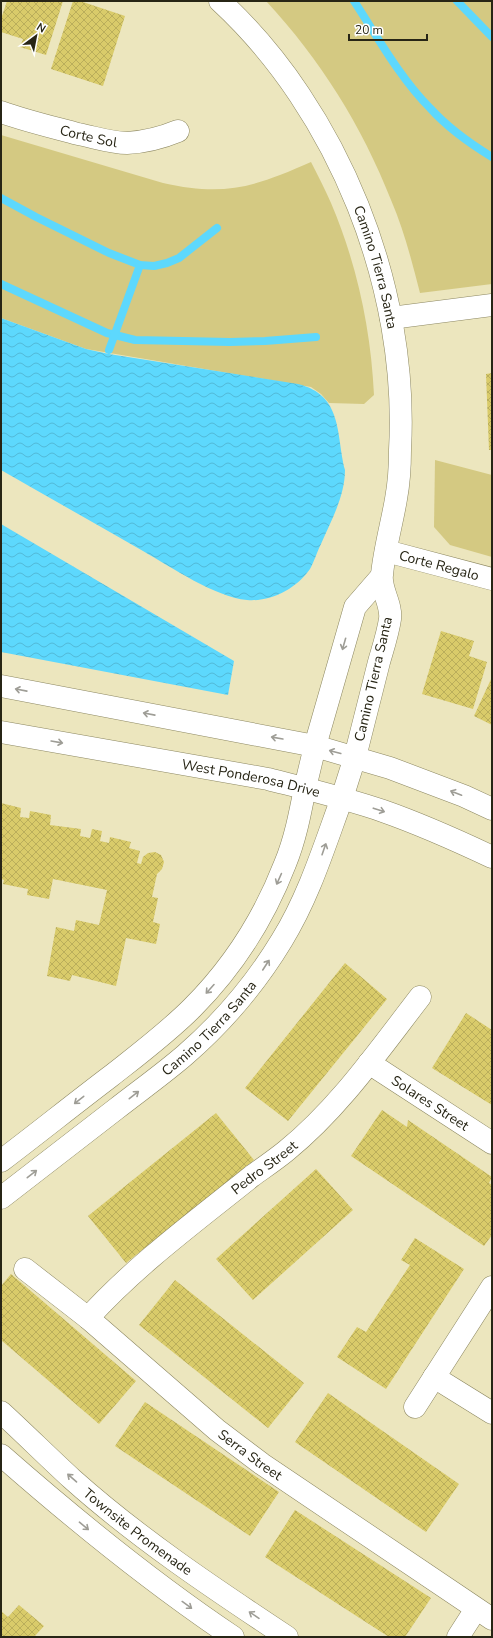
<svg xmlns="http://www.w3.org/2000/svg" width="493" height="1638" font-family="'Nunito Sans',sans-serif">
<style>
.grass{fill:#d4c982}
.water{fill:url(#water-waves)}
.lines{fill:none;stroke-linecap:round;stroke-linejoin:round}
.stream{stroke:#5dd8fd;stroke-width:8}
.building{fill:url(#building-cross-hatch)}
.street-casing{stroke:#8c8761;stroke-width:23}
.secondary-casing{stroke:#8c8761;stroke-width:23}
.street{stroke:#fff;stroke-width:22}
.secondary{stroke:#fff;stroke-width:22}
.oneway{stroke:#9e9d96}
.labels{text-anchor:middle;stroke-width:3.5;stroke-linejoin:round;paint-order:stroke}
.street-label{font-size:14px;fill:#272515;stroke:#fff}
</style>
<defs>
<pattern id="water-waves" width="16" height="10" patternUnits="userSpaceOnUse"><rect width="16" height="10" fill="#5dd8fd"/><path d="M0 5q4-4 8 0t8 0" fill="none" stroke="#51b9d8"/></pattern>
<pattern id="building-cross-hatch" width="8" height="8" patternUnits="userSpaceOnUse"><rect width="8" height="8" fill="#d9cb6a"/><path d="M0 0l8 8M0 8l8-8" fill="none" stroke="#baae5b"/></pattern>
</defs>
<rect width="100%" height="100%" fill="#ece6be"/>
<!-- grass -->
<g class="grass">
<path d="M266,1H492V284L420,293C412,262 404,230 391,200C362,126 320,59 266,1Z"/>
<path d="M1,135L163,183C225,197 254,187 311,162C318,176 325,189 331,203C357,264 371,330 374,395L364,404L329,403L321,394L311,387L86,349L1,318Z"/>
<polygon points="435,460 492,475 492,557 450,545 434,527"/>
</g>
<!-- water -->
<g class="water">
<path d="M1,318L86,349L109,354L298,384C343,395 336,434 345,470C345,496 331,521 321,544C317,552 314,562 310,569C296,589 271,602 247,600C215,597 171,567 143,551C96,524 48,497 1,470Z"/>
<polygon points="1,524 234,661 228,695 1,652"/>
</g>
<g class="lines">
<!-- stream -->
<g class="stream">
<path d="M354,1C377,36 400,78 430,108C448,128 469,143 492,157"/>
<polyline points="457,1 492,37"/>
<polyline points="1,198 36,217 109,253 140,265 154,266 167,263 179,258 217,228"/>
<polyline points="1,284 107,333 135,340 230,342 265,341 316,337"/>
<polyline points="109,350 140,265"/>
</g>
</g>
<!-- building -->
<g class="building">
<polygon points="7,1 63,1 46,55 20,47 23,39 1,32 1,19"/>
<polygon points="73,1 80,1 125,16 103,86 51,69"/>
<polygon points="492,373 492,450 489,450 486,374"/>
<polygon points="441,631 474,641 469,656 487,662 473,709 422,694"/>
<polygon points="492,677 492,725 474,716"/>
<polygon points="1,803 21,808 20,817 29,818 30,811 51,815 50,825 81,829 80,836 90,838 92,829 102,831 100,841 109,843 110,837 131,842 129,848 140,851 137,863 141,864 143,857 148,853 155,852 161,855 164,862 162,869 157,874 152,897 158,898 153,922 160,924 156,944 126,938 116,986 72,975 70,981 47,976 56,927 74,931 76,920 99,925 107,890 53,879 49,899 27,895 28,889 3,884 4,880 1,879"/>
<polygon points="345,963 387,999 288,1121 245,1088"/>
<polygon points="466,1013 492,1030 492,1105 432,1068"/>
<polygon points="382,1110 407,1127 408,1120 492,1177 489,1183 492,1185 492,1235 484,1246 351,1156"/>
<polygon points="216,1113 254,1160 126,1263 88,1216"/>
<polygon points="316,1169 353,1210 253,1300 216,1259"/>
<polygon points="415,1238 464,1269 386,1389 337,1357 357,1327 366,1332 410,1265 401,1260"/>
<polygon points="11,1274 136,1381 99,1424 1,1340 1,1286"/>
<polygon points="175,1280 304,1383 268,1428 139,1325"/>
<polygon points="328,1393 459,1484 426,1532 295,1442"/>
<polygon points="145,1402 279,1492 250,1536 115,1446"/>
<polygon points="295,1510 431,1598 405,1637 389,1637 265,1557"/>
<polygon points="19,1605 44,1626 34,1637 1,1637 1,1611 8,1617"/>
</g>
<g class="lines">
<defs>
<g id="street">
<path id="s1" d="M220,1C339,111 409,288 400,450C400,466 399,483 396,499C392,523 384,551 382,575C380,589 392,604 390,619C388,633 383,648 379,662C371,694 363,726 355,757"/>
<path id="s2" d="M1,112C26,121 52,127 78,134C94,137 111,143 127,143C145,142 161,138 178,131"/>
<polyline points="391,318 492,305"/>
<path id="s3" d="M386,551L492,579"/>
<polyline points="315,746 355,607 381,577"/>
<path id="s4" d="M369,1063L492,1143"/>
<path d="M1,1161C38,1133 74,1104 111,1076C139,1054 167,1033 192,1008C233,967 264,918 285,864C295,840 300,814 305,788"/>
<path id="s5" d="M1,1198C39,1169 77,1139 116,1109C139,1091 163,1074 185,1055C223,1022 256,983 282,940C309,896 324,847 342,798"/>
<path id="s6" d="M25,1269L88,1318L217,1430L262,1464L492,1619"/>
<path id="s7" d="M88,1318C136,1265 196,1221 252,1176C263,1168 275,1160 286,1151C339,1108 379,1050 420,997"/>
<polyline points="434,1377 492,1413"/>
<polyline points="415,1407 492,1287"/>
<path id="s8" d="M1,1412C25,1434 48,1457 72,1479C138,1538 213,1588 287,1637"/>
<path d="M1,1455C75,1520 151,1582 233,1637"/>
<polyline points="458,1637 476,1609"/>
</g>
<g id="secondary">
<polyline points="1,686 315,746 390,768 464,796 492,809"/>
<path id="s9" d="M1,732L268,779C307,789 345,798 383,811C420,824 456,840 492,857"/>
<polyline points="305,788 315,746"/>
<polyline points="342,798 355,757"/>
</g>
</defs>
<!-- street casing -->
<use href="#street" class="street-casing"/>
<!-- secondary casing -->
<use href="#secondary" class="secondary-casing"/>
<!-- street -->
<use href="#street" class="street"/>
<!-- secondary -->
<use href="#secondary" class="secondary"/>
</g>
<!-- one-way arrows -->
<defs><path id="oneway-shaft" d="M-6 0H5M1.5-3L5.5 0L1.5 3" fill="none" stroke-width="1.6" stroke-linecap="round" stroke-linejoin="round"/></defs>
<g class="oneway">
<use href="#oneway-shaft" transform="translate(344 644) rotate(106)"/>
<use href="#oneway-shaft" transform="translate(21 690) rotate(-169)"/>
<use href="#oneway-shaft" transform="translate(149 714) rotate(-169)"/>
<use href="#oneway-shaft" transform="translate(277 738) rotate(-170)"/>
<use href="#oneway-shaft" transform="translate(57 742) rotate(10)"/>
<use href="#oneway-shaft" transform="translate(335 752) rotate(-165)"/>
<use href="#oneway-shaft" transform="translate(456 793) rotate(-159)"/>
<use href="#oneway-shaft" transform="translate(379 810) rotate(18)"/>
<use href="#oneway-shaft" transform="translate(324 849) rotate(-71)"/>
<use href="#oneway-shaft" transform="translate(279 879) rotate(114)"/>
<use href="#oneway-shaft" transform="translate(266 965) rotate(-57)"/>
<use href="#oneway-shaft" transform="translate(210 989) rotate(132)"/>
<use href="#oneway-shaft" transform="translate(134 1095) rotate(-38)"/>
<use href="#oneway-shaft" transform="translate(79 1100) rotate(142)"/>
<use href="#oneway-shaft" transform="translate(32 1174) rotate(-38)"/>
<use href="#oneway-shaft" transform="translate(72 1478) rotate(-139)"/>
<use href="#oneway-shaft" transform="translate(84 1526) rotate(40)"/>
<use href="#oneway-shaft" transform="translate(187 1605) rotate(36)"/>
<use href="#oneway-shaft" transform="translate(254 1615) rotate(-146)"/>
</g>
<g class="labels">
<!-- street labels -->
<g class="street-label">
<text dy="5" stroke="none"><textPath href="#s2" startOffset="91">Corte Sol</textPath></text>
<text dy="5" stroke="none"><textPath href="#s1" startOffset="313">Camino Tierra Santa</textPath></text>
<text dy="5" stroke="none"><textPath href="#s3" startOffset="55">Corte Regalo</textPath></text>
<text transform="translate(373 679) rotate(-77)" y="5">Camino Tierra Santa</text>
<text dy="5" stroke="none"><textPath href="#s9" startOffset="254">West Ponderosa Drive</textPath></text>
<text dy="5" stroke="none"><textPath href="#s5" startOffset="269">Camino Tierra Santa</textPath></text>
<text dy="5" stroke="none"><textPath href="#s4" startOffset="73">Solares Street</textPath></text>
<text dy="5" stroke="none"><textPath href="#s7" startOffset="232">Pedro Street</textPath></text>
<text dy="5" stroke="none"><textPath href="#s6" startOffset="292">Serra Street</textPath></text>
<text dy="5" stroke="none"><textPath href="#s8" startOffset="182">Townsite Promenade</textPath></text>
</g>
</g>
<!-- border -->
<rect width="493" height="1638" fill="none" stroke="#272515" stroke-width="4"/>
<!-- north arrow -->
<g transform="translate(36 36) rotate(32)" stroke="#ffffff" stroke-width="3" paint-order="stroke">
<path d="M0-3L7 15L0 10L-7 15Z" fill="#272515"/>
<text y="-6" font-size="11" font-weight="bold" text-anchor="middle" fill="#272515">N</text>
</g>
<!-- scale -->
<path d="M349 34v6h78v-6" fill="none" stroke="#272515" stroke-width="2"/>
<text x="355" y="34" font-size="12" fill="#272515" stroke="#ffffff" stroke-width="3" paint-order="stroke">20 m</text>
</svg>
